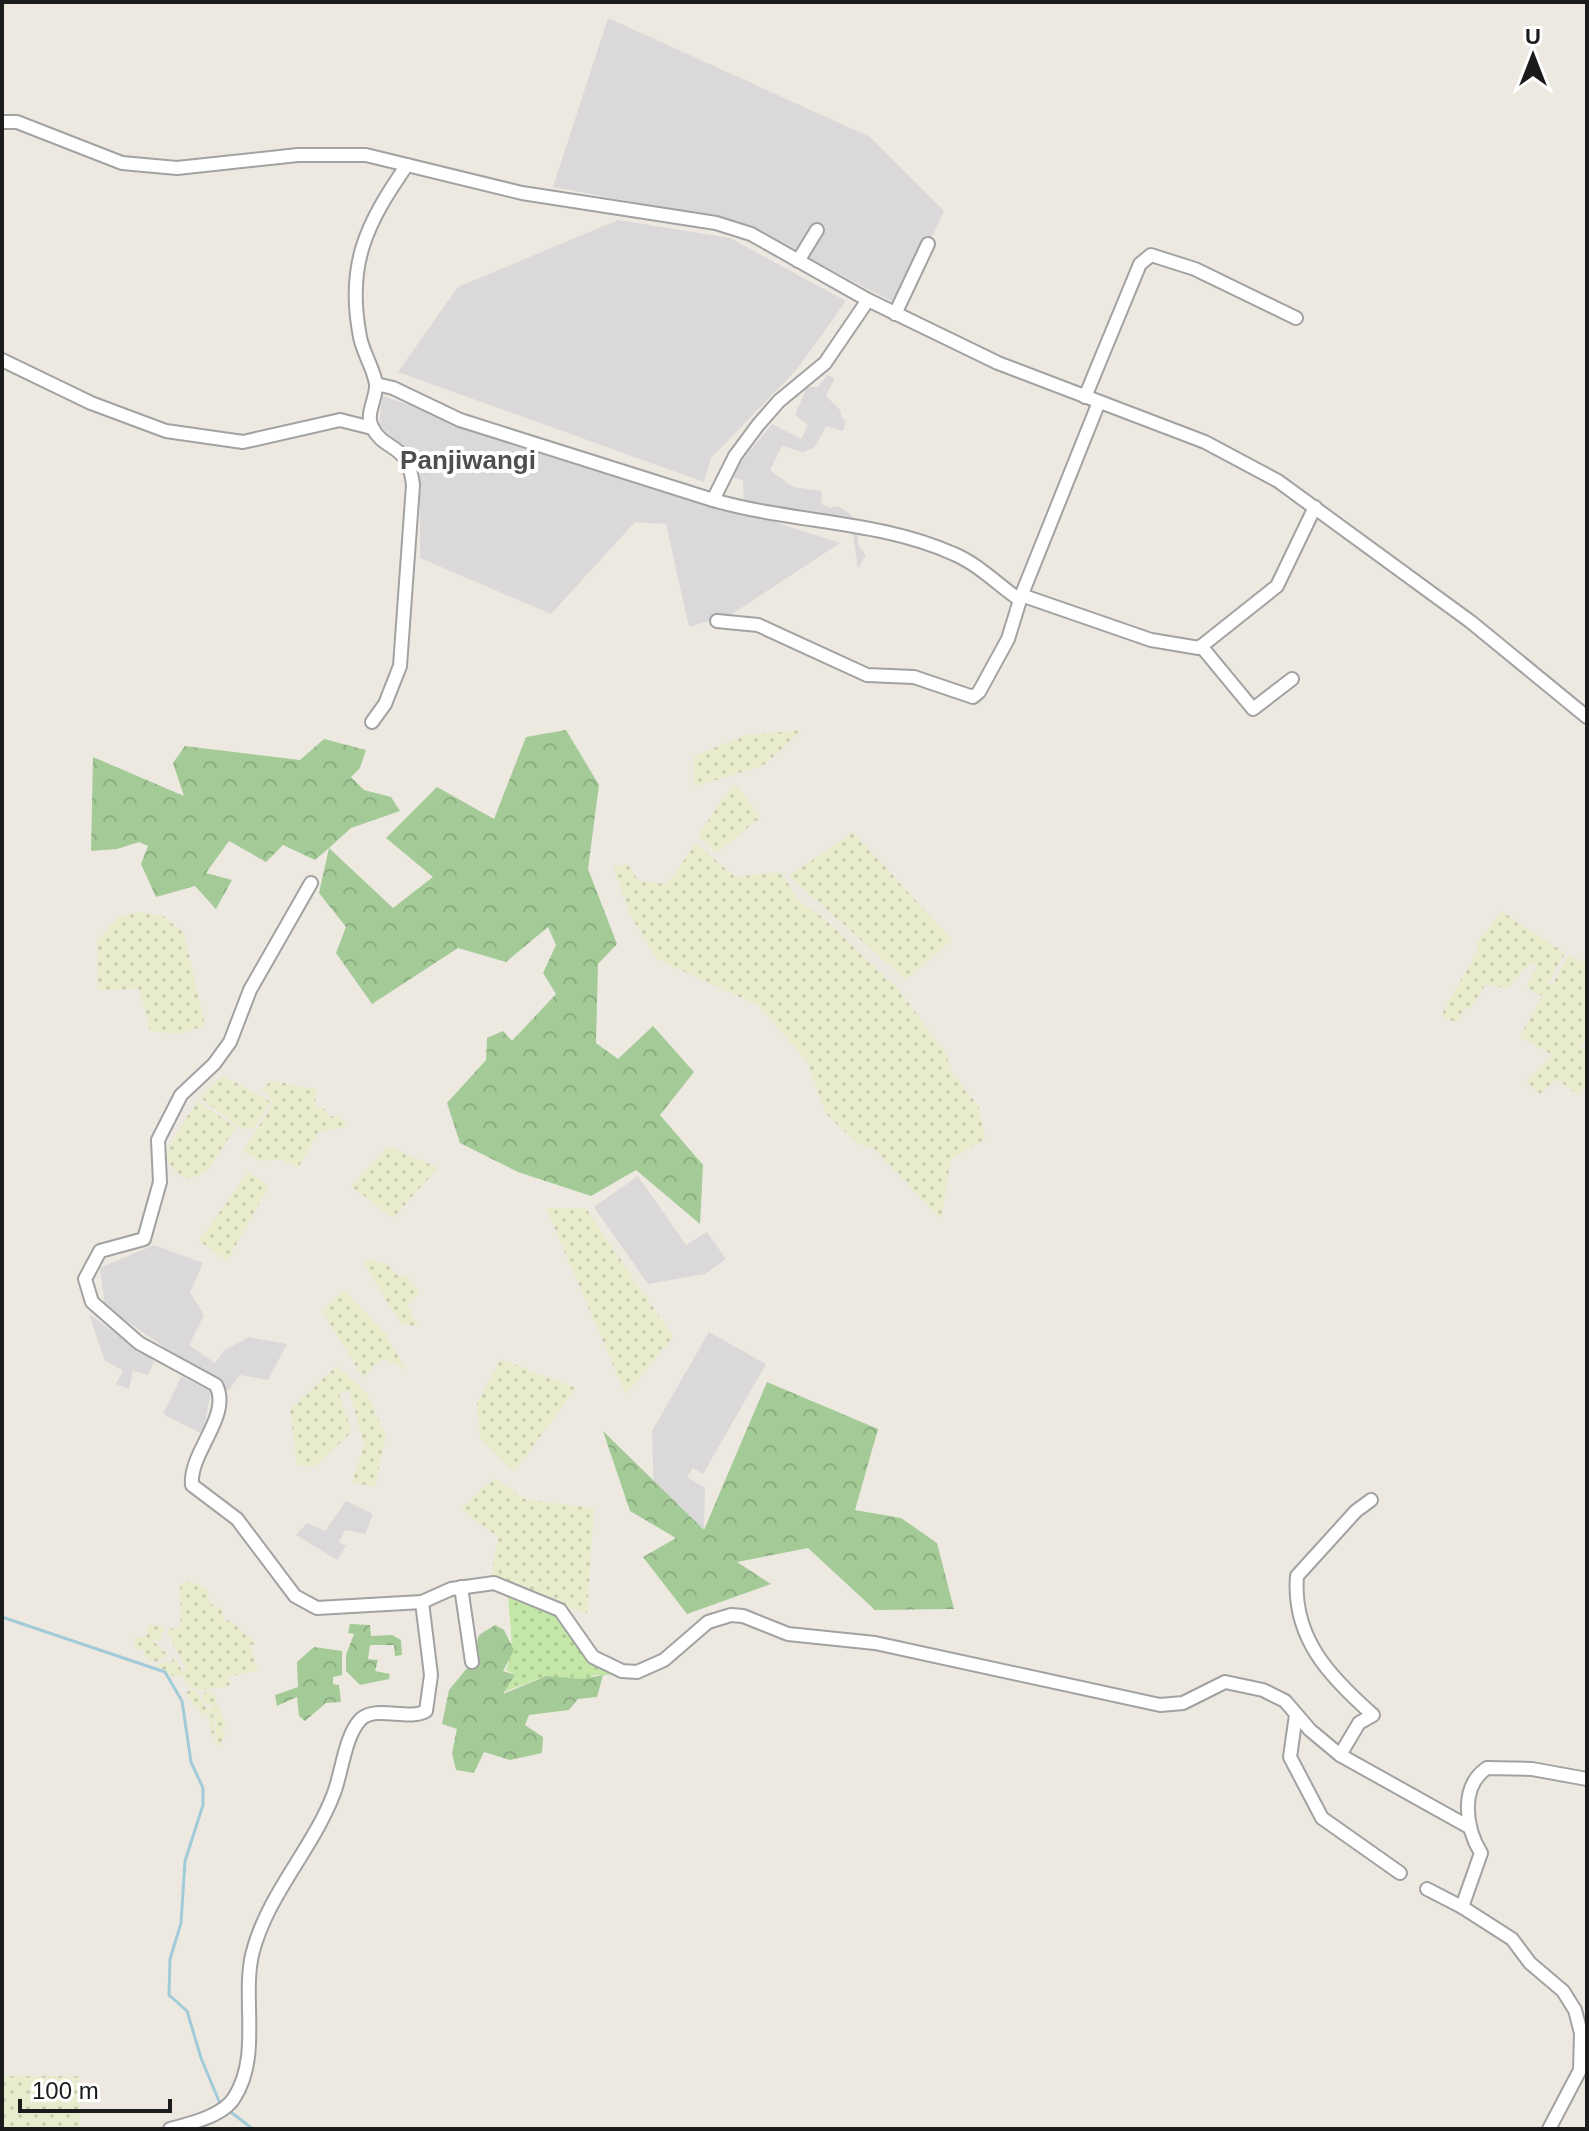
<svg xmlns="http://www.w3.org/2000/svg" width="1589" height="2131" font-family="Helvetica,sans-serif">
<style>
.residential{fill:#dad8d8}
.farmland{fill:url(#farmland-dots)}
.grass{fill:url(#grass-dots)}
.forest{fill:url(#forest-crowns)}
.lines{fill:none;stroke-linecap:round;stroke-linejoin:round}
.stream{stroke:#a2cbda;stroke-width:3}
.minor-casing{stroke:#a2a2a2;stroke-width:16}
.minor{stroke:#fff;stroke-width:12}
.labels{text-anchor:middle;stroke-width:8;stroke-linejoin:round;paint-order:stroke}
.quarter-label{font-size:26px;font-weight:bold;fill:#4e4e4e;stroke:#fff}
</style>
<defs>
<pattern id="farmland-dots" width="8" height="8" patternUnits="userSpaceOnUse" patternTransform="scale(2)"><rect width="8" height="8" fill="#e8eccc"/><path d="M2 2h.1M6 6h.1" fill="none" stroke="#c6caaf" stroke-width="1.8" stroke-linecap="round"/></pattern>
<pattern id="grass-dots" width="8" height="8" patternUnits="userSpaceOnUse" patternTransform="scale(2)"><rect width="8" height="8" fill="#c4e7a7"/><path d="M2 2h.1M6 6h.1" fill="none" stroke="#a8c68f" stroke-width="1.8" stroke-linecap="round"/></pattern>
<pattern id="forest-crowns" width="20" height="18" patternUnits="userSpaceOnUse" patternTransform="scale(2)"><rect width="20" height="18" fill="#a4cb97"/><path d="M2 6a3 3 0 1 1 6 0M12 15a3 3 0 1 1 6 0" fill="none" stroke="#8dae82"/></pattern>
</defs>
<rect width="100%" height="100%" fill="#ede9e1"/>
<!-- residential -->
<g class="residential">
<polygon points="608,18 870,137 944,211 899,305 740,222 553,187"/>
<polygon points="618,220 730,238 846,301 798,368 711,458 704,482 398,372 458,287"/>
<polygon points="827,375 835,378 826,396 841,411 841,417 846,421 843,431 826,426 815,447 803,452 782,446 770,470 793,487 822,491 821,504 830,508 838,506 849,513 855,520 859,547 866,555 858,568 852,527 744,508 743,480 728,477 772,424 801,439 808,425 795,415 807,387 818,387"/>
<polygon points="382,396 840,543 732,614 689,627 666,524 635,522 551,614 420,558 420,462 379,425"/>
<polygon points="638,1176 686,1245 707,1232 726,1259 705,1274 648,1284 594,1207"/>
<polygon points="154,1245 203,1263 190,1292 204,1315 189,1345 215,1363 225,1350 249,1337 287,1344 268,1380 240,1375 228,1391 105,1306 100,1268"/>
<polygon points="89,1314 154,1361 148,1375 133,1371 129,1389 116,1384 123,1370 105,1361"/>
<polygon points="709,1332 766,1364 703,1474 693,1468 687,1477 705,1488 704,1530 654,1495 652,1431"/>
<polygon points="181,1377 211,1391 203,1434 163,1414"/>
<polygon points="346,1501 373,1514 365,1534 345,1530 339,1542 346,1546 337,1560 296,1535 307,1523 325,1531"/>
</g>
<!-- farmland -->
<g class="farmland">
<polygon points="802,730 764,765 694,787 694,756 746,735"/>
<polygon points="734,783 761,817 717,853 698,836"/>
<polygon points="853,832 952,940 906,980 789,876"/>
<polygon points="696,843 735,877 781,872 799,901 820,915 898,989 945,1052 953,1074 979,1107 985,1139 951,1159 941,1219 874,1149 857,1143 827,1115 806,1060 759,1006 657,959 630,915 613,866 627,864 639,881 667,884"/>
<polygon points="1501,911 1565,953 1548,984 1552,985 1569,955 1587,964 1587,1037 1579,1047 1587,1053 1587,1086 1578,1095 1556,1079 1539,1094 1526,1081 1553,1055 1520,1037 1542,996 1526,988 1537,966 1529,963 1508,989 1486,984 1469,1010 1464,1007 1457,1023 1441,1016 1479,948 1476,945"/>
<polygon points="139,912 163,916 184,933 205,1025 181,1034 150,1031 139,989 97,990 97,941 119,916"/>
<polygon points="224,1076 271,1102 253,1129 240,1128 199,1097"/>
<polygon points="271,1080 317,1090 314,1107 325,1109 328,1117 339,1115 348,1126 318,1133 298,1168 279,1159 262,1161 243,1151 274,1102 262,1090"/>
<polygon points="197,1101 236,1127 207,1172 188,1179 176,1172 164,1155"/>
<polygon points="388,1146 438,1168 393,1218 351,1186"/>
<polygon points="248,1172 269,1186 227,1261 199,1241"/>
<polygon points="546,1208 586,1208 673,1337 626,1395"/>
<polygon points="368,1259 387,1264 396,1275 407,1276 420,1293 407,1305 419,1326 402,1325 364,1264"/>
<polygon points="344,1290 386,1334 406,1370 382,1358 363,1378 322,1310"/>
<polygon points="501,1359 576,1388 514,1472 480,1438 477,1403"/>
<polygon points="337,1366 367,1393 386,1436 375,1487 352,1482 364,1445 349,1390 339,1394 352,1432 315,1466 297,1466 290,1409"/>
<polygon points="494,1478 524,1499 594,1508 587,1614 491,1577 498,1537 461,1509"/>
<polygon points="189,1581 207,1589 210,1604 221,1608 224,1622 229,1620 256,1643 250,1646 258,1670 228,1677 230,1686 201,1690 187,1684 181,1674 176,1678 156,1665 171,1662 174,1657 183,1672 186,1670 168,1633 168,1629 181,1628 180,1585"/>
<polygon points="147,1625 165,1626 160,1642 151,1639 168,1655 154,1663 145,1656 144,1650 134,1648 135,1638 147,1636"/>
<polygon points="190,1689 196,1691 208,1712 213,1705 205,1703 202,1696 205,1692 212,1691 226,1726 221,1729 226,1734 219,1746 217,1747 215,1717 210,1714 214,1718 215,1745 208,1718 204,1712 205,1719 186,1693"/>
<polygon points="2,2076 79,2076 80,2129 2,2129"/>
</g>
<!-- grass -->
<path class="grass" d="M508,1594L561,1615L617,1675H594L587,1681L545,1676L504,1692L515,1675L506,1670C516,1646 509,1621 508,1594Z"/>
<!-- forest -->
<g class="forest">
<polygon points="566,730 599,785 588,869 617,944 598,964 596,1043 618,1059 653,1026 694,1072 660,1115 703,1165 700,1224 636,1170 591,1196 518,1172 460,1143 447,1103 486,1060 487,1038 503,1031 512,1041 556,994 543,973 556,945 548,927 506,962 458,948 372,1004 336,953 346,927 319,893 329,848 315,860 283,845 266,862 229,841 206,873 232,880 216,909 195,886 156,897 141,864 148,846 139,842 117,849 91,851 93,757 184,796 173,763 185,746 300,760 324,739 366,750 360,768 351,777 364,790 391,797 400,811 351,828 329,848 393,908 433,877 386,838 437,787 494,819 526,737"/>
<polygon points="767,1382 878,1429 855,1510 901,1518 937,1543 954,1609 875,1610 808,1548 737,1562 771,1584 687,1614 643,1557 676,1538 630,1511 603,1431 704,1530"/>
<polygon points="350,1624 370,1625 371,1636 392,1635 401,1640 402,1655 395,1656 394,1645 370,1645 368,1659 378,1660 375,1671 390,1674 389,1679 360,1685 346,1671 346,1655 354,1634 348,1633"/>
<polygon points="495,1625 504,1630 514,1650 503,1671 515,1675 503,1694 546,1676 582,1679 603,1675 597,1697 578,1699 569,1710 529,1715 525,1725 543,1737 542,1753 510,1760 484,1752 474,1773 456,1770 452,1753 457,1729 442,1724 449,1690 472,1662 479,1635"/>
<polygon points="314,1647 342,1651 342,1675 333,1677 333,1684 339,1685 341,1702 326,1703 305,1721 299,1716 297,1697 277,1706 275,1695 298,1687 297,1662"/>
</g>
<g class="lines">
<!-- stream -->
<g class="stream">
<polyline points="2,1617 165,1672 182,1701 191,1762 203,1788 203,1805 185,1861 181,1923 170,1959 169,1995 187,2011 201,2058 221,2106"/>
<polyline points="228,2110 253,2129"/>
</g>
<defs>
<g id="minor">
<polyline points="2,122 17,122 122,163 177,168 298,155 366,155 522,193 716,223 751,234 868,300 998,363 1205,442 1278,481 1471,622 1587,717"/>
<polyline points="798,261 817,230"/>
<polyline points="895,314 928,244"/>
<polyline points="2,360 91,403 166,431 243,442 340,420 372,428"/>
<polyline points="376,384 393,388 460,420 713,500 735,456 758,425 779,401 825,363 868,300"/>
<polyline points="1085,397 1140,264 1151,255 1195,269 1296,318"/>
<path d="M713,500C792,523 879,520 954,554C978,564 998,585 1020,600L1008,639L979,692L973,697L914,677L867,675L758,625L717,621"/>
<polyline points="1021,595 1151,640 1199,648 1277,586 1315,507"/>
<polyline points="1020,599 1099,402"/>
<polyline points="1201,646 1253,709 1292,679"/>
<path d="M372,722L385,704L400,666L413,485C408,441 385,453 372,427C365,414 377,398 376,384C374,369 363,353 360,337C346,265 366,224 407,165"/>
<path d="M311,883L250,990L230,1042L214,1064L181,1095L158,1140L160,1182L144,1239L100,1251L85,1279L92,1302L139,1343L216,1385C232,1416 189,1452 192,1485L237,1519L295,1596L317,1608L422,1602L451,1589L494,1583L560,1610L593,1657L622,1671L637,1672L664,1660L708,1622L731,1615L743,1616L788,1634L875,1643L1160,1705L1183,1703L1225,1682L1263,1690L1285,1701L1310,1730L1340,1755L1469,1827"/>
<polyline points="461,1587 472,1662"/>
<polyline points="1296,1715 1290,1757 1322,1818 1400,1873"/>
<path d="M1340,1755L1359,1723L1373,1715C1330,1677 1292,1638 1297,1576L1356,1511L1371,1500"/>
<polyline points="1427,1889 1462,1907"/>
<path d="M170,2129C189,2124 223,2116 234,2098C261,2057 242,2000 252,1955C266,1896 313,1849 334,1793C342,1772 345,1735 361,1719C377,1705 408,1721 426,1711L431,1675L422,1602"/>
<path d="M1549,2129L1580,2070L1581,2033L1575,2010L1563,1991L1530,1963L1512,1939L1462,1907L1481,1853C1466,1829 1459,1787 1487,1768L1532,1769L1587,1779"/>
</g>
</defs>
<!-- minor casing -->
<use href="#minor" class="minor-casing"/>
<!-- minor -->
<use href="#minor" class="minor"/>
</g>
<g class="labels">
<!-- quarter labels -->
<g class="quarter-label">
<text x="468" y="469">Panjiwangi</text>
</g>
</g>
<!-- border -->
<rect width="1589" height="2131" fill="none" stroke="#1b1b1b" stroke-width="8"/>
<!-- north arrow -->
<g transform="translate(1533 56)" stroke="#ffffff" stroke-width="6" paint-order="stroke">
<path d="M0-6L14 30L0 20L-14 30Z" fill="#1b1b1b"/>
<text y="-12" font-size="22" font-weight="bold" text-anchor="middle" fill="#1b1b1b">U</text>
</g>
<!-- scale -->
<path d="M20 2099v12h150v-12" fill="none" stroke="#1b1b1b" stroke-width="4"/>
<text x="32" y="2099" font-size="24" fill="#1b1b1b" stroke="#ffffff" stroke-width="6" paint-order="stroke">100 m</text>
</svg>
